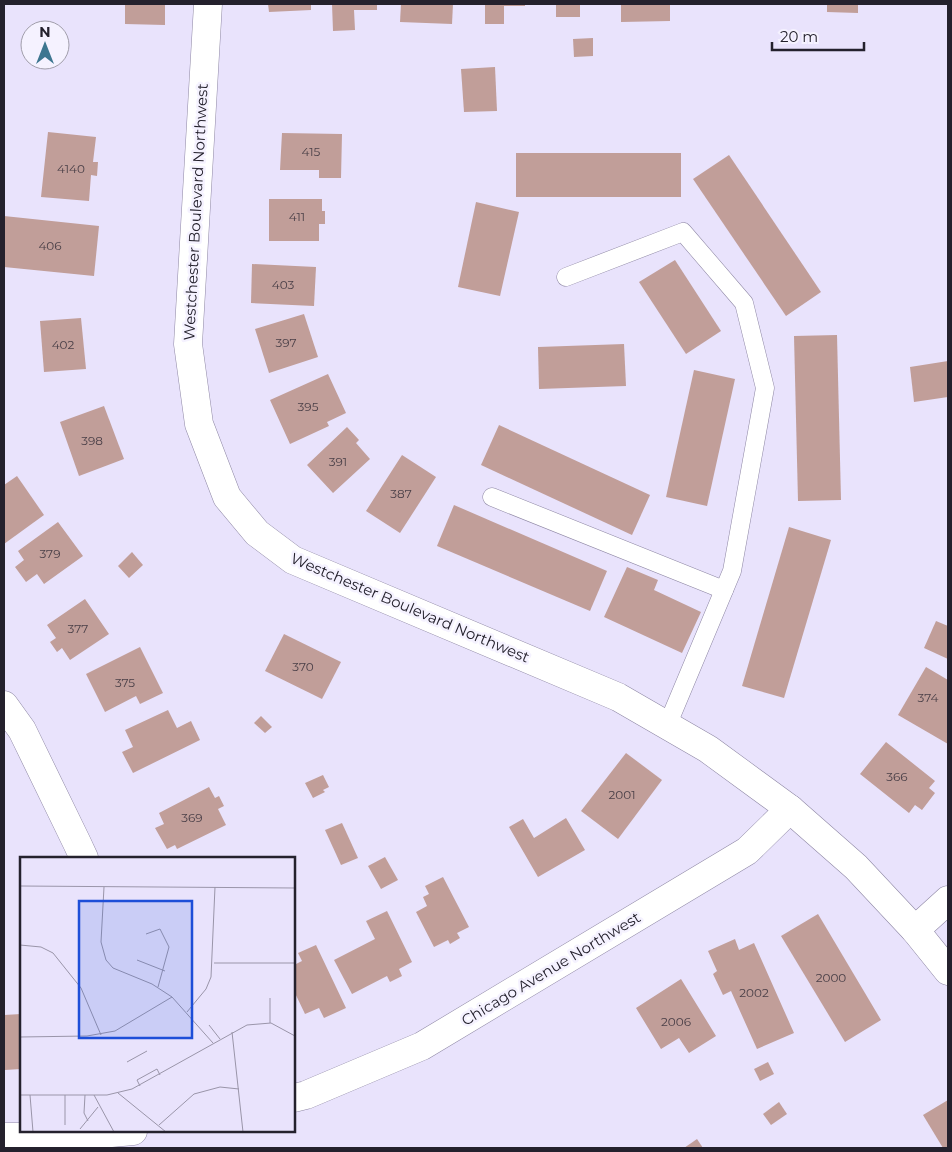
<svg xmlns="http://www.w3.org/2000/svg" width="952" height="1152" font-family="Montserrat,sans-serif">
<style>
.building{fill:#c19e99}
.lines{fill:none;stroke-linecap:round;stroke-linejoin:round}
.service-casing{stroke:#8e87a4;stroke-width:19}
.minor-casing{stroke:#8e87a4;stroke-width:29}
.service{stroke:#fff;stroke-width:18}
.minor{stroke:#fff;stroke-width:28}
.labels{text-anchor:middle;stroke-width:5;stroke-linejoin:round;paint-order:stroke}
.number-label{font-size:12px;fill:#4b4048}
.street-label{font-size:15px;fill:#24212d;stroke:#f5f2ff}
.inset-road{fill:none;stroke:#9a95a9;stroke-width:1}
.view{fill:#1d4ed8;fill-opacity:0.15;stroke:#1d4ed8;stroke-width:2.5}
.inset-edge{fill:none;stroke:#24212d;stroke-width:2.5}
</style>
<rect width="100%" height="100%" fill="#e9e3fc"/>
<!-- building -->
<g class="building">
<polygon points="125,4 165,4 165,25 125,24"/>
<polygon points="268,4 311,4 311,10 269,12"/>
<polygon points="332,4 377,4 377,10 354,10 355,30 333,31"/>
<polygon points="401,4 453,4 452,24 400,22"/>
<polygon points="485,4 525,4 525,6 504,6 504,24 485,24"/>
<rect x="556" y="4" width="24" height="13"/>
<polygon points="621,4 670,4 670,21 621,22"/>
<polygon points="827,4 858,4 858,13 827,12"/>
<polygon points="593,38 593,56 574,57 573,39"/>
<polygon points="495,67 497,111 464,112 461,69"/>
<polygon points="48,132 96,137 93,162 98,162 97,176 91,175 89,201 41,197"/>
<polygon points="282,133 342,134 341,178 319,178 319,170 280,170"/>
<rect x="516" y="153" width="165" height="44"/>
<polygon points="729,155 821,292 786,316 693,179"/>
<polygon points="269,199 322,199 322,211 325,211 325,224 319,224 319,241 269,241"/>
<polygon points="476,202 519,212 500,296 458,287"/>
<polygon points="4,216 99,226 94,276 4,267"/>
<polygon points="675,260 721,331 686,354 639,282"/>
<polygon points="252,264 316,267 314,306 251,303"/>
<polygon points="304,314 318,357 269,373 255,329"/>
<polygon points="81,318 86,369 44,372 40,321"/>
<polygon points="837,335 841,500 798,501 794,336"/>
<polygon points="624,344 626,386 539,389 538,347"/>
<polygon points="948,361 948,397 914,402 910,367"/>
<polygon points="694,370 735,379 707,506 666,497"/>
<polygon points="328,374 346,413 327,422 329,426 290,444 270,400"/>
<polygon points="104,406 124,459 79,476 60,422"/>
<polygon points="499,425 650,495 632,535 481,465"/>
<polygon points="347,427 359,440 356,443 370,459 333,493 307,465"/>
<polygon points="402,455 436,477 400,533 366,511"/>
<polygon points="17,476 44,515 4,544 4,485"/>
<polygon points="454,505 607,571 590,611 437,546"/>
<polygon points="58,522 83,556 44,584 37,574 26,582 15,567 24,560 18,551"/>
<polygon points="789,527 831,540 784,698 742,686"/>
<polygon points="132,552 143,565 129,578 118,566"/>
<polygon points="627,567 658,580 654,590 701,612 682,653 604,617"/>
<polygon points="85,599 109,634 70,660 62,648 57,652 50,642 56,638 47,625"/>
<polygon points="936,621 948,626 948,659 924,648"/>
<polygon points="284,634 341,662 322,699 265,671"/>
<polygon points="140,647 163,693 140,704 136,696 105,712 86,674"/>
<polygon points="926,667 948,680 948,744 898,715"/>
<polygon points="168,710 177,728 191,721 200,740 133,773 122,752 133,747 125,730"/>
<polygon points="261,716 272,727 265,733 254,723"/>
<polygon points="886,742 935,781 929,788 935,793 922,810 915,805 909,813 860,774"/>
<polygon points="626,753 662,780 618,839 581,811"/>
<polygon points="323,775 329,787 323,790 325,792 313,798 305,783"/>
<polygon points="209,787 215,798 219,796 224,806 218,809 226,825 177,849 175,845 167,849 155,828 164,824 159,813"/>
<polygon points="566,818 585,850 538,877 509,827 523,819 534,838"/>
<polygon points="342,823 358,858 341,865 325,830"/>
<polygon points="385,857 398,880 381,889 368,866"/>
<polygon points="443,877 469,927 457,933 460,938 450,944 448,940 434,947 416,912 427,906 423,897 429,894 425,886"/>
<polygon points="387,911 412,962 399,969 402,976 390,982 387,976 352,994 334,960 375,939 366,921"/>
<polygon points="818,914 881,1020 845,1042 781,936"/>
<polygon points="735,939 739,950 754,943 794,1033 757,1049 731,991 723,995 713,974 717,971 708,951"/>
<polygon points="316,945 346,1008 324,1018 319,1008 305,1014 294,991 294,965 302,961 298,953"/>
<polygon points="681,979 716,1036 689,1053 679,1038 661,1049 636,1008"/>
<polygon points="21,1014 21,1069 5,1070 4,1052 4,1015"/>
<polygon points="768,1062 774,1074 760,1081 754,1069"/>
<polygon points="948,1100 948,1148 943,1148 923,1115"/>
<polygon points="779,1102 787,1114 771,1125 763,1114"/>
<polygon points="697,1139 703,1148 684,1148"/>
</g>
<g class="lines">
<defs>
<g id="service">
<polyline points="566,277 683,232 744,303 765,388 732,571 667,726"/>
<polyline points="492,497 724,590"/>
</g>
<g id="minor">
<polyline points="208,4 188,344 199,424 227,497 257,533 293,560 618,697 708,749 790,809 856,867 915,930 948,971"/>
<polyline points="4,705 22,730 77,843 84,858"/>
<polyline points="915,930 948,900"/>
<polyline points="294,1098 306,1095 422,1046 747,851 790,809"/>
<polyline points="4,1137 67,1137 133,1131"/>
</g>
</defs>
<!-- service casing -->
<use href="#service" class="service-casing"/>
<!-- minor casing -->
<use href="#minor" class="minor-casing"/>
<!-- service -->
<use href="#service" class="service"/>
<!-- minor -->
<use href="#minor" class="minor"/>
</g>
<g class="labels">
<!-- number labels -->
<g class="number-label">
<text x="311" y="156">415</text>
<text x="71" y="173">4140</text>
<text x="297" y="221">411</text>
<text x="50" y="250">406</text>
<text x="283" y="289">403</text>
<text x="286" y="347">397</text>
<text x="63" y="349">402</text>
<text x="308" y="411">395</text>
<text x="92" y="445">398</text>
<text x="338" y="466">391</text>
<text x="401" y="498">387</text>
<text x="50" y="558">379</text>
<text x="78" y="633">377</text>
<text x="303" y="671">370</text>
<text x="125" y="687">375</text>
<text x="928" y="702">374</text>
<text x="897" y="781">366</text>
<text x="622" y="799">2001</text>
<text x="192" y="822">369</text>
<text x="831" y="982">2000</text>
<text x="754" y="997">2002</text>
<text x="676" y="1026">2006</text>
</g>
<!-- street labels -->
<g class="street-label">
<text transform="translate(196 212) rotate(-87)" y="5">Westchester Boulevard Northwest</text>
<text transform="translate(410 608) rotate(23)" y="5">Westchester Boulevard Northwest</text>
<text transform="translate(551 969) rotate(-31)" y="5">Chicago Avenue Northwest</text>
</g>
</g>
<!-- overview -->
<g transform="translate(20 857)">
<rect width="275" height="275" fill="#e9e3fc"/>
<path class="inset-road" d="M0,29L275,31M84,30L81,85L86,103L93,111L132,127L152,140L193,186M126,77L140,72L149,90L138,130M0,88L21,90L33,96L61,131L81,178M117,103L145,114M194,106H275M250,141V166M167,155L186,132L191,120L195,30M189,168L200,182M212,175L223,275M0,180L67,179L95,174L152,140M107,205L127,194M120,229L117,223L137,212L140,218M98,236L146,275M0,238H87L112,232L227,168L251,166L275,179M10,238L13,275M45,238V268M65,238L64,256L68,264M74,238L94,275M139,268L174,237L200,230L219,232M60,272L78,250"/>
<path class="view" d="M59,44H172V181H59Z"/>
<rect width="275" height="275" class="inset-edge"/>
</g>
<!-- border -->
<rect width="952" height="1152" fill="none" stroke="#24212d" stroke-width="10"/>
<!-- north arrow -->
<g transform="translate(45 45)"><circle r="24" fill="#f5f2ff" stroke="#a19eab"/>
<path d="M0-4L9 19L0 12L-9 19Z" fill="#3d7690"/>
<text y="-8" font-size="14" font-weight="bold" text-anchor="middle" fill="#24212d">N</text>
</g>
<!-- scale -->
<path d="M772 42v8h92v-8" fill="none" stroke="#24212d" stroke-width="2.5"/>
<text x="780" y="42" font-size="15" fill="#24212d" stroke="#f5f2ff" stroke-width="4" paint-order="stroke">20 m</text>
</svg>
